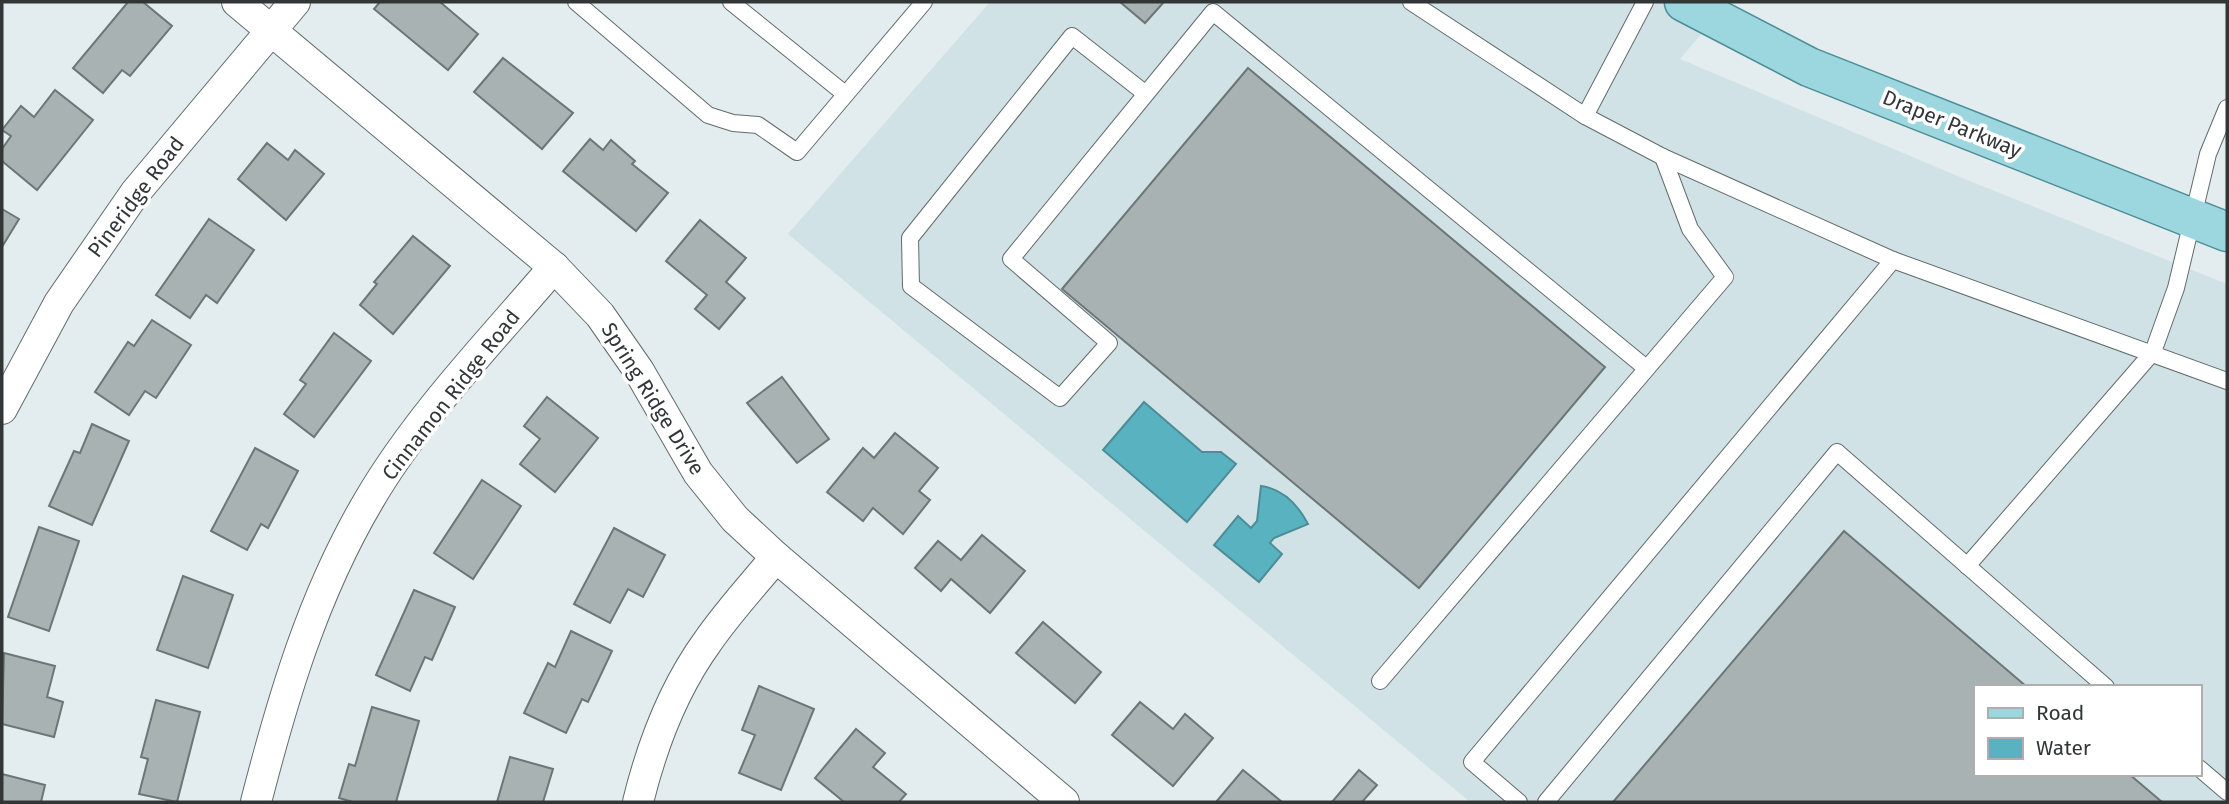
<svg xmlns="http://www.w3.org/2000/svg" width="2229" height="804" font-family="'Fira Sans',sans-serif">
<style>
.built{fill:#d0e2e5;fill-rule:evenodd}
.water{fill:#58b2c0;stroke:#4d8d97;stroke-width:2}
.building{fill:#a9b2b3;stroke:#6d7677;stroke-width:2}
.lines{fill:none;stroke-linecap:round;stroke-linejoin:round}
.lane-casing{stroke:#626b6c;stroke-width:18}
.street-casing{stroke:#626b6c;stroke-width:32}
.primary-casing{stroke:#4c8e97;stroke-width:41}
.lane{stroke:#fff;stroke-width:16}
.street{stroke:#fff;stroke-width:30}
.primary{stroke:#9cd7e0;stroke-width:38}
.labels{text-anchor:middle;stroke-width:7;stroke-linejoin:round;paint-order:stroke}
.street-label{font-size:21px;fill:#333637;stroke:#fff}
</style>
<rect width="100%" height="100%" fill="#e3ecee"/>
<!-- built -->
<path class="built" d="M990,2H1728L1680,59L1967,180L2227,284V802H1470L788,234ZM1975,687H2199V774H1975Z"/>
<!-- water -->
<g class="water">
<polygon points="1144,402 1202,452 1221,452 1236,464 1187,522 1103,450"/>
<path d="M1261,486C1283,489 1298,505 1308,524L1274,538L1270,543L1282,554L1259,582L1214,545L1238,516L1251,528L1257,521Z"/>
</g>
<!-- building -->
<g class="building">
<polygon points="128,2 143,2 172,26 130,76 122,70 103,93 73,68"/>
<polygon points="380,2 440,2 478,34 448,70 374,9"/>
<polygon points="1120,2 1164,2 1145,23"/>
<polygon points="503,58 573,113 542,149 474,92"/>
<polygon points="1248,68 1605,367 1419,588 1062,289"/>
<polygon points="55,90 93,120 37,190 2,161 2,149 11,136 2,130 21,106 34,117"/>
<polygon points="590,139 603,150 611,140 635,161 632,164 668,193 636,231 563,171"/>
<polygon points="267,143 288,160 295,150 324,174 286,220 238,179"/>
<polygon points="2,209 19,219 2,247"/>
<polygon points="209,219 254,250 217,303 206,295 190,318 156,295"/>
<polygon points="700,220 746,258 726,282 745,298 719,329 695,309 707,295 666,261"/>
<polygon points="413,236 450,266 393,334 360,305 377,284 374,282"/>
<polygon points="152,320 191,345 156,398 145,391 129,415 95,392 128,342 134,346"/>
<polygon points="334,333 371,361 314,437 284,414 306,384 300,380"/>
<polygon points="782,377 829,439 797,463 747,403"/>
<polygon points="547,397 598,438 555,492 520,464 540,439 524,426"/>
<polygon points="92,424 129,441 92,525 49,506 74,451 80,453"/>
<polygon points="895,433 938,468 919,491 930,500 903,534 873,508 863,521 827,492 863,448 874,458"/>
<polygon points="255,448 298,471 268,528 261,524 247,550 211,531"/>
<polygon points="482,480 521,506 473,579 434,553"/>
<polygon points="39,527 79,541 49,631 8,617"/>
<polygon points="614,528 665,555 643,597 628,589 610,623 574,604"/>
<polygon points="1844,531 2027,687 1975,687 1975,774 2129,774 2162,802 1613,802"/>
<polygon points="982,535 1025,571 990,613 951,579 941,591 915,568 938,541 961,560"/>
<polygon points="183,576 233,595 208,668 157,650"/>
<polygon points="414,590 455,607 432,660 425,657 410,691 376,675"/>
<polygon points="1043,622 1101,672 1075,703 1016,653"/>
<polygon points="571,631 612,651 588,702 582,699 566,733 524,713 548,663 555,667"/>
<polygon points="4,653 55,666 47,697 63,702 54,737 2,724"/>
<polygon points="759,686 814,709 781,790 739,773 755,735 742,730"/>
<polygon points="156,700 200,712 177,802 139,794 148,759 141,757"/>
<polygon points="1140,702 1173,729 1185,714 1213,738 1173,786 1112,735"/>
<polygon points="372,707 419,721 396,802 353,802 339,798 349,764 355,766"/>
<polygon points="856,729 885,753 873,767 906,794 899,802 844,802 815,778"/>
<polygon points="510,757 553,769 543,802 497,802"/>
<polygon points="1243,770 1282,802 1216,802"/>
<polygon points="1359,770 1377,785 1362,802 1332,802"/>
<polygon points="2,774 45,785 41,802 2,802"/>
</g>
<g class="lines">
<defs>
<g id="lane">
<polyline points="576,2 708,115 733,123 758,125 797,152 924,2"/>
<polyline points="731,2 845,94"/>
<polyline points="1411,2 1585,116"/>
<polyline points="1645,2 1585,116 1663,157 1893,260"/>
<polyline points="1146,94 1072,36 910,238 911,286 1060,398 1109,343 1011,259 1213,12 1646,368"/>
<polyline points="1967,566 2153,352 2176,288 2208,154 2227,108"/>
<polyline points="1380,681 1725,277 1690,229 1663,157"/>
<polyline points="2199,768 2227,792"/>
<polyline points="1519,802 1472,762 1893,260 2227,381"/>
<polyline points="1546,802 1837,452 2106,687"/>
</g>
<g id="street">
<polyline points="237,2 554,267 600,315 639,371 698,473 735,519 776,557 1064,802"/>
<polyline points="2,409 59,303 135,193 295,2"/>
<path d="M256,802C283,697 313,595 369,500C419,415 490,342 554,267"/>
<path d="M638,802C652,745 673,689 708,641C728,612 753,585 776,557"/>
</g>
<polyline id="primary" points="1684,2 1809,67 2227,232"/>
</defs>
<!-- lane casing -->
<use href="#lane" class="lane-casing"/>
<!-- street casing -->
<use href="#street" class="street-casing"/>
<!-- primary casing -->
<use href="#primary" class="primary-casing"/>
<!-- lane -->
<use href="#lane" class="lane"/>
<!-- street -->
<use href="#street" class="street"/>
<!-- primary -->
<use href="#primary" class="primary"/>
</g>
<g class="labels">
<!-- street labels -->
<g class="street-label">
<text transform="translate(1952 124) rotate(22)" y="7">Draper Parkway</text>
<text transform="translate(136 197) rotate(-53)" y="7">Pineridge Road</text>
<text transform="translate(451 395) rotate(-52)" y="7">Cinnamon Ridge Road</text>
<text transform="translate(653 399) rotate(58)" y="7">Spring Ridge Drive</text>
</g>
</g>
<!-- border -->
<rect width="2229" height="804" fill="none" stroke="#333637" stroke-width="7"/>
<!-- legend -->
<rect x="1974" y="685" width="228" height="91" fill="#ffffff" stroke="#adafaf" stroke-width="2"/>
<rect x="1988" y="708" width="35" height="10" fill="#9cd7e0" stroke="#adafaf" stroke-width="2"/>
<text x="2036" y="720" font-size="21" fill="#333637">Road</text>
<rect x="1988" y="738" width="35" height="21" fill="#58b2c0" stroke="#adafaf" stroke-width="2"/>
<text x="2036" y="755" font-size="21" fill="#333637">Water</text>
</svg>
